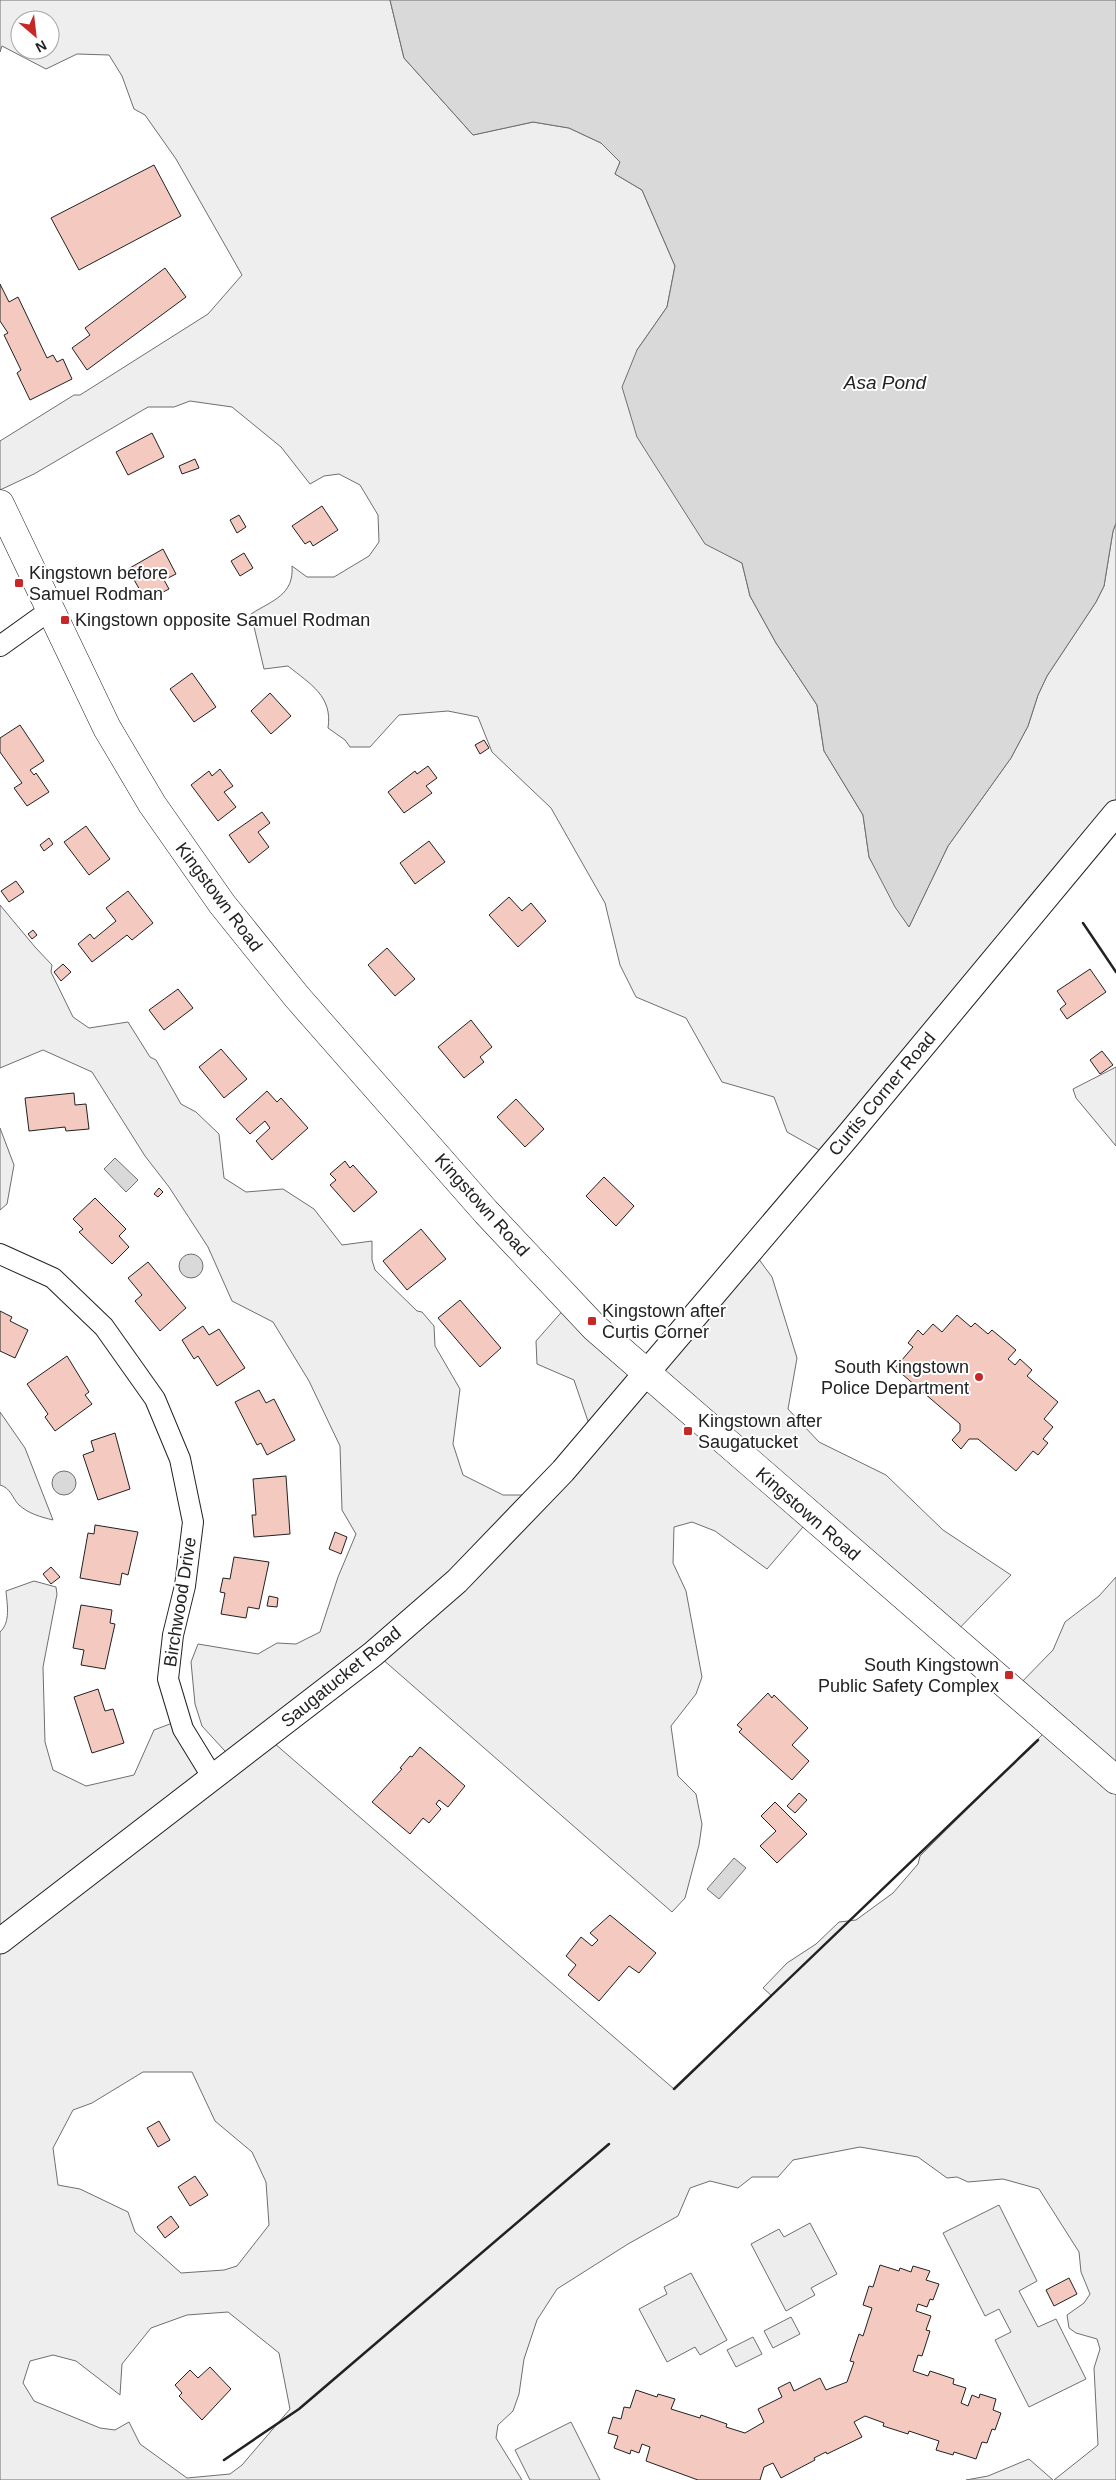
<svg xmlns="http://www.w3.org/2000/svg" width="1116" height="2480" font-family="Arial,sans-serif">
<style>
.green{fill:#eee;stroke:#6f6f6f;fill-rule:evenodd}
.parking{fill:#ededed;stroke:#6f6f6f}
.water{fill:#d9d9d9;stroke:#6f6f6f}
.building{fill:#f3c9c0;stroke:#222}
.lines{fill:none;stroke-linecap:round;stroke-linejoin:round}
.minor-casing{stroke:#222;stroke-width:22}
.tertiary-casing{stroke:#222;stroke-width:27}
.primary-casing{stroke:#222;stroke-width:29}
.minor{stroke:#fff;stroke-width:20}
.tertiary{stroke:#fff;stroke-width:25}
.primary{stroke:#fff;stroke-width:28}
.wall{stroke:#222;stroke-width:2.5}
.poi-dot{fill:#c62828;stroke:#fff;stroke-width:2}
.labels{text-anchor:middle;stroke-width:4;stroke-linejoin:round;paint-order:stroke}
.poi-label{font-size:18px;fill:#222;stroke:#fff;text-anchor:start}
.street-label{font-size:18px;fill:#222;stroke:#fff}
.water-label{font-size:19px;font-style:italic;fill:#222;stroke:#fff}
</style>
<rect width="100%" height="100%" fill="#fff"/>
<!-- green -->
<g class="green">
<path d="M0,0H390L404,58L473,135L533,122L569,128L601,143L620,162L615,174L642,190L675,266L667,307L637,350L705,543L742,563L750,596L776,643L817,705L824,751L863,815L869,857L909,927L948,846L1011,758L1028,726L1038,695L1047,676L1096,602L1104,586L1113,531L1116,523V827L828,1155L787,1132L774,1097L722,1082L686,1018L636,997L620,965L605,903L551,808L492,752L478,717L448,711L399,715L370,747H350L345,740L328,728C333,696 310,684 288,666L264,669L251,614C273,600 294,595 292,566L307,577H334L369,556L379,542L378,515L360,485L339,474L324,476L310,484L281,447L232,407L190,401L174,407H148L34,474L0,490V441L74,395H80L208,314L242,275L176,159L145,115L134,109L122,76L109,55L77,54L46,69L2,46L0,52ZM20,20H50V50H20Z"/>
<path d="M0,905L35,947L52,965L51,972L73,1017L89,1028L128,1022L150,1057L156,1060L181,1104L196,1112L219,1134L224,1178L246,1192L283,1189L314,1209L342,1245L372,1241V1260L375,1270L417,1311L422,1312L434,1326L435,1346L460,1389L453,1444L463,1475L503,1495H544L594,1439L574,1380L537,1364L536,1341L566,1307L639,1369L755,1254L772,1277L797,1358L788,1409L819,1442L886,1475L943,1530L1011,1575L950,1638L809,1520L767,1569L715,1531L692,1522L674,1527L673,1563L686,1591L702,1677L696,1694L671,1726L678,1776L696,1794L702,1824L699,1845L685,1898L672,1912L381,1658L274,1743L674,2089L772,1996L763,1988L787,1963L816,1944L839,1922L856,1920L893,1893L918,1864L920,1856L1048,1729L1012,1692L1053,1650L1065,1622L1099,1596L1116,1577V2480H1054L1098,2445L1094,2368L1100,2349L1097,2339L1076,2333L1069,2328L1067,2315L1084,2303L1090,2294L1081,2272L1079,2252L1039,2189L1003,2179L968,2182L957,2177L947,2178L918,2157L860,2147L793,2160L778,2177H752L738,2188L710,2181L690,2188L678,2216L628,2244L557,2289L537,2320L524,2359L519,2394L513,2411L498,2425L496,2438L522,2480H0V1632C11,1622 7,1604 6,1591L34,1581L56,1587L57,1594L43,1667L45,1742L53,1770L86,1786L134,1775L154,1730L175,1722L209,1786L235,1762L202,1726L195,1704L191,1662L198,1644L258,1654L277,1643L296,1644L320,1632L338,1577L356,1534L342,1510L340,1446L309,1381L273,1322L232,1301L208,1247L169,1187L145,1156L92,1072L43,1050L0,1068ZM143,2072H192L215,2121L252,2152L266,2182L269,2225L237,2266L224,2270L181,2273L135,2232L128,2212L80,2189L58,2185L53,2148L73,2110L92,2103ZM228,2312L279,2353L290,2409L242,2465L230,2474L187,2478L140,2444L129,2422L115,2430L100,2428L34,2401L23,2383L30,2361L53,2355L76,2361L120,2395L122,2364L151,2328L187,2315Z"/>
<polygon points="1116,1067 1116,1146 1076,1098 1073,1089"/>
<polygon points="0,1128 14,1165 7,1204 0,1210"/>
<path d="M0,1412L25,1448L53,1520C41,1517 29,1514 19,1505C12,1498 11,1488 0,1485Z"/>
<polygon points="1029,2459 1053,2480 966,2480 988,2476"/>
</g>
<!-- parking -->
<g class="parking">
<polygon points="999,2205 1037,2281 1019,2291 1038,2327 1056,2319 1086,2379 1029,2407 995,2340 1011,2332 999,2309 985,2316 943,2233"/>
<polygon points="810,2223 837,2274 811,2288 815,2295 786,2311 751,2244 779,2229 784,2237"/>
<polygon points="691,2273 727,2340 700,2355 695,2347 667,2362 639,2309 667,2294 664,2287"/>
<polygon points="791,2317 800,2334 773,2348 764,2331"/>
<polygon points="753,2337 762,2354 736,2367 727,2350"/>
<polygon points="571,2422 600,2480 530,2480 515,2450"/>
</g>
<!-- water -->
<g class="water">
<polygon points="390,0 1116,0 1116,523 1113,531 1104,586 1096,602 1047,676 1038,695 1028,726 1011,758 948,846 909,927 895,907 869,857 863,815 824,751 817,705 776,643 750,596 742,563 705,544 637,437 622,387 637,350 667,307 675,266 642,190 615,174 620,162 601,143 569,128 533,122 473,135 404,58"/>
<polygon points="115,1158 138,1180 126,1192 104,1169"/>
<circle cx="191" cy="1266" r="12"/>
<circle cx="64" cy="1483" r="12"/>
<polygon points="734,1858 746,1868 719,1899 707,1889"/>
</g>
<!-- building -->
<g class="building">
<polygon points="154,165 181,216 79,270 51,218"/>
<polygon points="165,268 186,297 87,370 72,348 90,335 85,328"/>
<polygon points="0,284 9,302 18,297 47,358 53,355 57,362 63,359 72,379 30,400 17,373 21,370 4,335 8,333 0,321"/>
<polygon points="152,433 164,457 128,475 116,452"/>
<polygon points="195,459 199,468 182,474 179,466"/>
<polygon points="322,506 338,530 313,546 310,541 305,544 292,526"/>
<polygon points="239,515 246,527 237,533 230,520"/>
<polygon points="163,549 176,574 164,580 169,589 146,601 128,569"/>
<polygon points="244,553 253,568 240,576 231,561"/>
<polygon points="192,673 216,707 194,722 170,689"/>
<polygon points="270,693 291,716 271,734 251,711"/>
<polygon points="20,725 44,761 30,770 34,775 36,773 49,792 27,806 14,788 22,783 0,752 0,738"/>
<polygon points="484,740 489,748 480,754 475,745"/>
<polygon points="428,766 437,778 426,786 432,793 404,813 388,792 415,771 417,774"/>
<polygon points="220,769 233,786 224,792 236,807 218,821 191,785 209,771 212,776"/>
<polygon points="262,812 270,823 258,832 269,847 249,863 229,835"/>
<polygon points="86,826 110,859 89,875 64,842"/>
<polygon points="49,838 53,844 44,851 40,845"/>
<polygon points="429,841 445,862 415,884 400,863"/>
<polygon points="16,881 24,892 9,902 1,891"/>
<polygon points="128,891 153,923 132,940 127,935 92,962 78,944 90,934 94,939 116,921 106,908"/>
<polygon points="509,897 522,911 531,903 546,921 518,947 489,915"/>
<polygon points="33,930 37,935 32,939 28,934"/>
<polygon points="387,948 415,979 395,996 368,965"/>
<polygon points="63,964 71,972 61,981 54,972"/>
<polygon points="1090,969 1106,992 1067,1019 1060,1009 1066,1004 1057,991"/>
<polygon points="178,989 193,1008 164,1030 149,1010"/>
<polygon points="471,1020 492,1047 480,1057 484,1062 464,1078 438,1047"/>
<polygon points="221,1049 247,1079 224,1098 199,1067"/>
<polygon points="1102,1051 1113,1065 1100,1074 1090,1060"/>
<polygon points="267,1091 277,1102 281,1098 308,1128 272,1160 256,1141 270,1128 265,1121 250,1134 236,1119"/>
<polygon points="74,1093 75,1105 86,1104 89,1129 66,1131 65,1127 29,1131 25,1098"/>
<polygon points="516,1099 544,1129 525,1147 497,1117"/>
<polygon points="345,1161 350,1168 353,1165 377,1192 354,1212 330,1185 336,1180 330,1174"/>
<polygon points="604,1177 634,1206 616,1226 586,1196"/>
<polygon points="159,1188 163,1192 158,1197 154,1194"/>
<polygon points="95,1198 126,1229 119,1236 129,1247 112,1264 79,1232 83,1229 73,1219"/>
<polygon points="421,1229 446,1259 407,1290 383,1261"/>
<polygon points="148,1262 186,1308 160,1331 135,1301 142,1295 128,1278"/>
<polygon points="460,1300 501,1348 480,1367 438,1318"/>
<polygon points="0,1311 12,1317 10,1321 28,1330 15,1358 0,1351"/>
<polygon points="957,1315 971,1327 975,1323 988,1334 992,1330 1016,1350 1008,1359 1015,1365 1020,1359 1032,1370 1027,1376 1058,1402 1044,1419 1053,1427 1043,1439 1048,1443 1038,1455 1033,1451 1016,1471 978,1439 969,1439 961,1449 952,1440 960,1431 960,1424 895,1368 913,1347 908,1343 918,1330 923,1335 933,1324 942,1332"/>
<polygon points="203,1326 209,1335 219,1329 245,1368 217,1386 198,1356 194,1359 182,1340"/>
<polygon points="67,1356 89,1392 85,1395 92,1404 55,1431 45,1417 48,1414 27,1384"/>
<polygon points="259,1390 266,1403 274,1399 295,1440 267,1455 261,1443 257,1445 235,1402"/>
<polygon points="115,1433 130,1489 98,1500 83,1455 94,1451 91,1441"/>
<polygon points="286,1476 290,1534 254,1537 252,1515 256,1515 253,1479"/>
<polygon points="95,1525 138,1532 128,1575 122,1573 120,1585 80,1578 88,1533 94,1534"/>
<polygon points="335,1532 347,1537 341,1554 329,1549"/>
<polygon points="234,1557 269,1562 259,1609 248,1607 246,1618 221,1614 225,1593 220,1592 223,1578 230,1579"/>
<polygon points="51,1567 60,1577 51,1584 43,1574"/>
<polygon points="269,1596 278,1598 277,1607 267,1606"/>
<polygon points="81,1605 112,1610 110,1623 115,1624 105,1669 81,1665 84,1650 73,1648"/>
<polygon points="98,1689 105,1711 113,1709 124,1743 92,1753 74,1697"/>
<polygon points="768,1693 772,1698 774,1695 808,1728 792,1745 809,1761 792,1780 739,1732 742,1729 737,1725"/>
<polygon points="420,1747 465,1786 448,1807 439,1800 436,1804 441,1809 429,1823 423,1818 410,1834 372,1802 402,1769 400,1768 410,1756 412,1757"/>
<polygon points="799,1793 807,1800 795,1813 787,1806"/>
<polygon points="775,1802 807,1834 777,1863 760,1846 776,1831 761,1816"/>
<polygon points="610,1915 656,1953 639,1973 629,1966 599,2001 568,1975 576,1965 566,1956 581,1937 592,1946 598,1940 590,1933"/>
<polygon points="159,2121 170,2140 158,2147 147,2128"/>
<polygon points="195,2176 208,2195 190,2206 178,2187"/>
<polygon points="171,2216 179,2227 165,2238 157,2227"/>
<polygon points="880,2265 899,2271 900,2268 911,2272 913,2266 930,2271 926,2280 939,2284 933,2300 930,2299 927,2307 918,2304 916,2311 931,2316 926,2330 930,2331 922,2356 918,2355 913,2371 928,2376 930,2371 954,2379 953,2384 966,2388 961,2403 968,2406 972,2395 979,2398 980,2394 996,2399 993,2410 1001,2413 995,2430 992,2429 987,2443 982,2442 976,2459 954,2452 953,2455 936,2450 939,2441 909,2431 908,2434 883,2426 884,2423 865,2416 854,2422 862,2437 827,2454 826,2452 814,2458 815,2460 781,2478 773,2463 764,2467 760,2480 698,2480 646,2461 650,2447 642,2444 639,2453 631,2450 630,2454 614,2448 618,2436 608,2433 613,2417 621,2419 624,2407 630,2408 636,2390 657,2397 658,2394 675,2399 671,2409 700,2418 701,2415 727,2424 726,2427 745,2433 764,2422 758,2409 782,2397 778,2388 790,2382 794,2391 820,2378 826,2390 847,2382 854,2362 850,2361 859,2334 863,2336 872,2308 863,2305 869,2286 873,2287"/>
<polygon points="1069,2278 1077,2294 1054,2306 1046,2290"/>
<polygon points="210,2367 231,2389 202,2420 179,2396 182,2393 175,2385 190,2370 198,2378"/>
</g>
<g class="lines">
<defs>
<g id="minor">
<polyline points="0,646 49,611"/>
<polyline points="0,1254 53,1278 104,1327 155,1399 180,1459 193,1522 185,1586 173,1635 168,1679 183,1729 213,1778"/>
</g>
<polyline id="tertiary" points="0,1941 373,1654 457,1581 563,1471 847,1137 1116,813"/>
<polyline id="primary" points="0,504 107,728 152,804 222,904 297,997 486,1212 595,1328 1116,1780"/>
</defs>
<!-- minor casing -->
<use href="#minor" class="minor-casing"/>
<!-- tertiary casing -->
<use href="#tertiary" class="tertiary-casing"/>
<!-- primary casing -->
<use href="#primary" class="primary-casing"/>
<!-- minor -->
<use href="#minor" class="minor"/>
<!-- tertiary -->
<use href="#tertiary" class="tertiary"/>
<!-- primary -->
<use href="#primary" class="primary"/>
<!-- wall -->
<g class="wall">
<polyline points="1083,923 1116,972"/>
<polyline points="674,2089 1038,1740"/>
<polyline points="224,2460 299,2409 609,2144"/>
</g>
</g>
<!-- markers -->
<g class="poi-dot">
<rect x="14" y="578" width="10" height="10" rx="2.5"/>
<rect x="60" y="615" width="10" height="10" rx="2.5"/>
<rect x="587" y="1316" width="10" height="10" rx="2.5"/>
<circle cx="979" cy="1377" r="5"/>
<rect x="683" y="1426" width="10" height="10" rx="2.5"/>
<rect x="1004" y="1670" width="10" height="10" rx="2.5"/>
</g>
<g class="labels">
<!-- poi labels -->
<g class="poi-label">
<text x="29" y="579">Kingstown before<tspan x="29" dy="21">Samuel Rodman</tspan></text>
<text x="75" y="626">Kingstown opposite Samuel Rodman</text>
<text x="602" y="1317">Kingstown after<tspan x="602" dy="21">Curtis Corner</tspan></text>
<text x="969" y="1373" text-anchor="end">South Kingstown<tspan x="969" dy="21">Police Department</tspan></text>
<text x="698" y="1427">Kingstown after<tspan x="698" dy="21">Saugatucket</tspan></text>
<text x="999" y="1671" text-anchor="end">South Kingstown<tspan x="999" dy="21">Public Safety Complex</tspan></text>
</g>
<!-- street labels -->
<g class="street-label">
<text transform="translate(219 897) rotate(53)" y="6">Kingstown Road</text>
<text transform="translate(882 1094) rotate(-50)" y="6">Curtis Corner Road</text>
<text transform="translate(482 1205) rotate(48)" y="6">Kingstown Road</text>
<text transform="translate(808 1514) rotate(41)" y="6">Kingstown Road</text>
<text transform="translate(180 1602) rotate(-81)" y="6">Birchwood Drive</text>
<text transform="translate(341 1677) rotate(-39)" y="6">Saugatucket Road</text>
</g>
<!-- water labels -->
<g class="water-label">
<text x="885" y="389">Asa Pond</text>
</g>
</g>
<!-- north arrow -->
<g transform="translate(35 35) rotate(152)"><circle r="24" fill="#ffffff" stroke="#a7a7a7"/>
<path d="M0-4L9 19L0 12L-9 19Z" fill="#c62828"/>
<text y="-8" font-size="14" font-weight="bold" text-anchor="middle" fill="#222222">N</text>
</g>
</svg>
